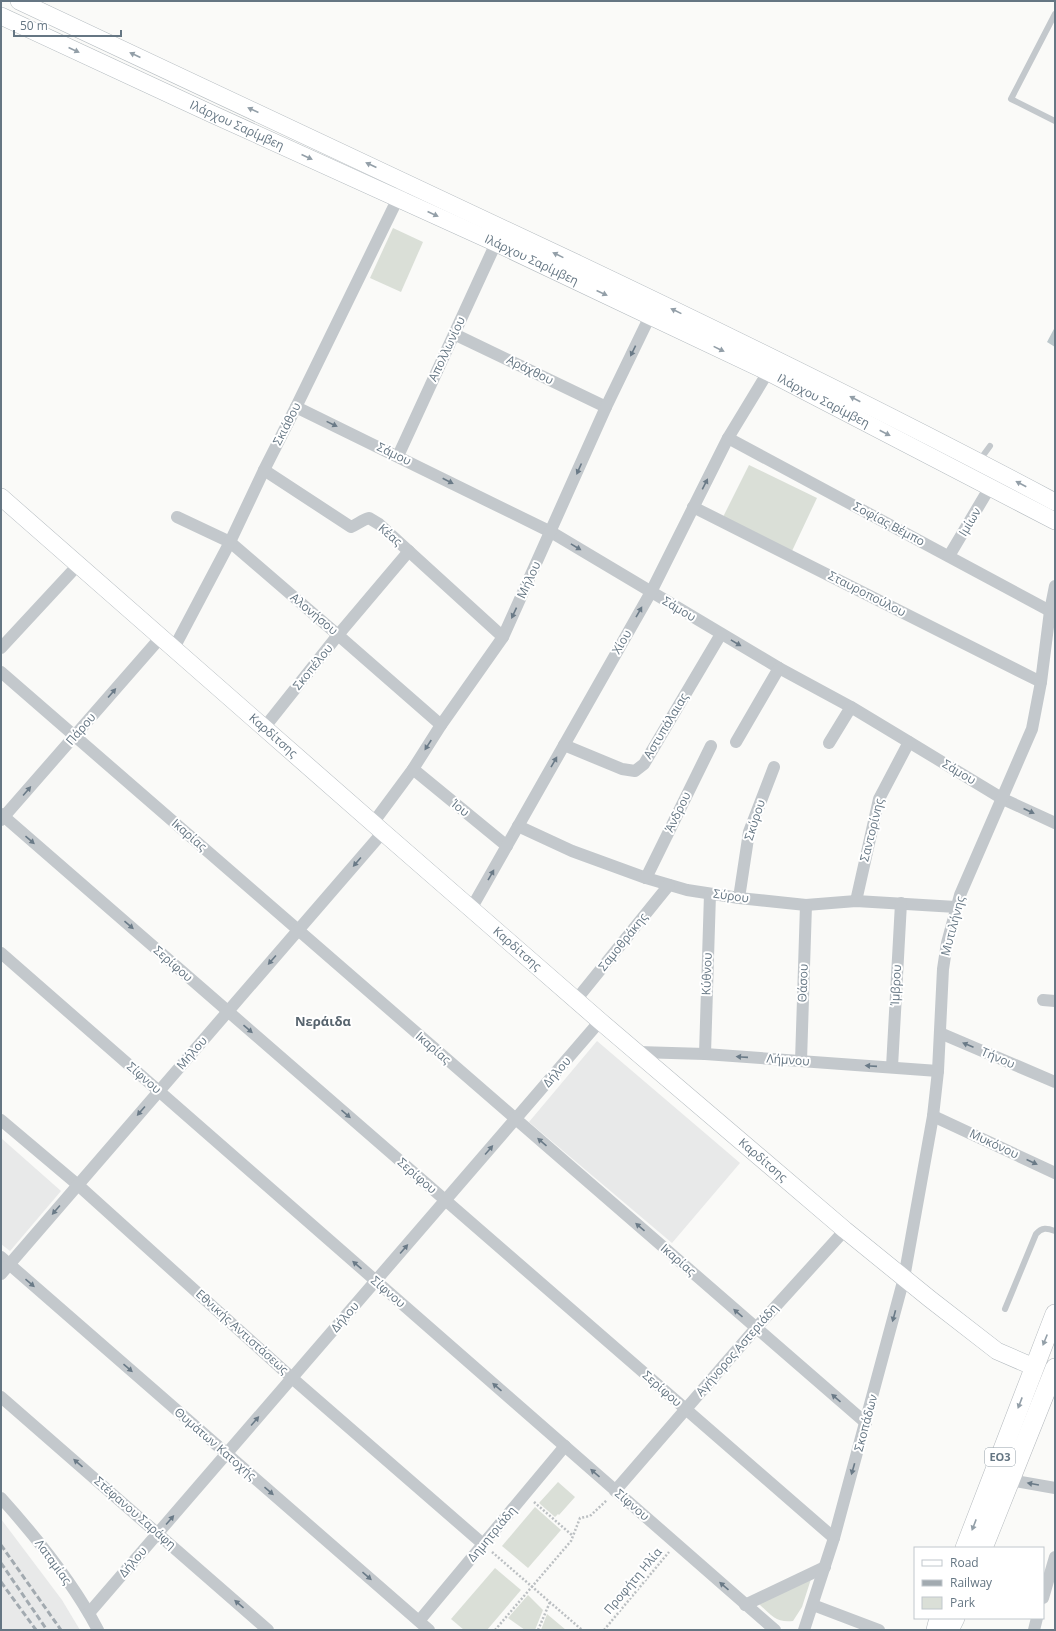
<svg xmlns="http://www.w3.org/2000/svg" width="1056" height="1631" font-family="'Open Sans',sans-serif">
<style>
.built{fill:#e8e9e9}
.green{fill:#dadfd7}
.water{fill:#bbc7cb}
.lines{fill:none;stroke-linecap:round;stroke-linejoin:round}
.secondary-casing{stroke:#b3babf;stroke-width:18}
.primary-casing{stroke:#b5babe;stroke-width:20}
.path{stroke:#bbbfc2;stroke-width:2.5;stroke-dasharray:2 2;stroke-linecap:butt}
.lane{stroke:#c3c8cc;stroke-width:6}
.street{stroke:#c3c8cc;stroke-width:12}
.secondary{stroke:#fff;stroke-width:17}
.primary{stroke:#fff;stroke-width:19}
.rail{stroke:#a2aab0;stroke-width:3;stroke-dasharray:6 3;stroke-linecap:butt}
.oneway{fill:#939fa8}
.oneway2{fill:#6a7a87}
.labels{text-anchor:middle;stroke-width:4;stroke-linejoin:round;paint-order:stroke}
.shield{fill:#fff;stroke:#939fa8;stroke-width:1}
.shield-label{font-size:11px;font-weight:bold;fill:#657683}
.street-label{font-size:12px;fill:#657683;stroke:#fff}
.neighbourhood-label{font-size:13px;font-weight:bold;fill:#57646e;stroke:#fff}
</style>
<rect width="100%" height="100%" fill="#fafaf8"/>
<!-- built -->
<g class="built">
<polygon points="597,1041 740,1163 672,1243 529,1122"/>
<polygon points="1,1138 61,1191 10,1251 1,1244"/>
<polygon points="1,1519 62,1600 80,1630 1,1630"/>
</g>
<!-- green -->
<g class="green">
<polygon points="393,228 423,242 401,292 370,278"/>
<polygon points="749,465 817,498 792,551 723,517"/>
<polygon points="558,1482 575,1497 559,1515 558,1514 555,1517 539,1503"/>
<polygon points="535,1507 561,1530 528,1568 502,1546"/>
<polygon points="495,1568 521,1590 487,1630 464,1630 451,1619"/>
<path d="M811,1579L802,1607L793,1621C776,1623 771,1615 759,1604Z"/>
<polygon points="528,1595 543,1610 535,1630 525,1630 508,1618"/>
<polygon points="547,1614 566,1630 541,1630"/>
</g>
<!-- water -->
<polygon class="water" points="1055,327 1055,347 1047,342"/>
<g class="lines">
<defs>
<g id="secondary">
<path d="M19,1C204,87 389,174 574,262C736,339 897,418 1055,502"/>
<path id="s1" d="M1,16L212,114L496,243L650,316L768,372L1055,521"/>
<path id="s2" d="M1,497L383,832L600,1021L845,1230L930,1299L997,1351L1034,1367"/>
</g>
<g id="primary">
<polyline points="965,1548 1055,1314"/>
<polyline points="983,1548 1055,1368"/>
<polyline points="936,1630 939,1618"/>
<polyline points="949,1630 955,1618"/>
</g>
</defs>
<!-- secondary casing -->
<use href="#secondary" class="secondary-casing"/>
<!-- primary casing -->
<use href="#primary" class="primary-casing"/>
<!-- path -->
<g class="path">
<polyline points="534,1502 573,1536"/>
<polyline points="492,1552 582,1630"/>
<polyline points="495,1630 571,1541 580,1518 590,1516 607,1500"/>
<polyline points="538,1630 550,1602"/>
<polyline points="604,1630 669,1552"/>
</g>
<!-- lane -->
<g class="lane">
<polyline points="1055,14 1011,99 1055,121"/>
<polyline points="979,461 990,446"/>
<path d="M1005,1309L1036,1234C1042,1227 1047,1228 1055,1231"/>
</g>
<!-- street -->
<g class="street">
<polyline points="454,334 606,407"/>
<polyline points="296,407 551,532 779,668 851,707 909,742 1003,799 1055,823"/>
<polyline points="728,438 1050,611"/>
<polyline points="398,456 496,243"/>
<path d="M264,470L351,527C358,524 362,520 369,518L379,524L503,637"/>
<polyline points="693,507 1041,682"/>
<polyline points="177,517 230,542 338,635 441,725"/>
<polyline points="949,556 990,487"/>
<polyline points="1,648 78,565"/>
<polyline points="174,648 230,542 264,470 296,407 401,192"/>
<polyline points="1,672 866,1423"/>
<polyline points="264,728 338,635 409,551"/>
<polyline points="736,742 779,668"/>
<polyline points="829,743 851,707"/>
<polyline points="564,745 622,769 635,771 644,764 721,634"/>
<polyline points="413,769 507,846"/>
<polyline points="1,814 834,1538"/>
<polyline points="1,820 161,637"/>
<polyline points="373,823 413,769 441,725 503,637 606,407 650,316"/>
<polyline points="518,826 572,851 646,878 687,890 739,898 806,905 856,901 956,907"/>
<polyline points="646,878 711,746"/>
<polyline points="739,898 749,832 774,767"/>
<polyline points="856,901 879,799 909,742"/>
<polyline points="471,909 651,592 728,438 768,372"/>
<polyline points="1,953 775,1630"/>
<polyline points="576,1000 669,885"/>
<polyline points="1043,1000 1055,1001"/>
<polyline points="940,1033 1055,1082"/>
<polyline points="638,1052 705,1054 938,1071"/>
<polyline points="705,1054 710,894"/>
<polyline points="801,1061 806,905"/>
<polyline points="892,1067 901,903"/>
<polyline points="933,1116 1055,1173"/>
<polyline points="1,1120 78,1185 292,1378 483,1544"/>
<polyline points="1,1257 429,1630"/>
<polyline points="1,1274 383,832"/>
<polyline points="1,1397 268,1630"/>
<polyline points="1010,1480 1055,1488"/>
<polyline points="615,1491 756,1328 845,1230"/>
<path d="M1,1498C37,1538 73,1582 98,1630"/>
<polyline points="1043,1598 1055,1557"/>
<polyline points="745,1605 825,1567"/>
<polyline points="813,1605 879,1630"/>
<polyline points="89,1613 600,1021"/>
<polyline points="419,1621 565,1446"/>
<polyline points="804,1630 834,1538 904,1278 933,1116 938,1071 943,969 947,943 960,895 1032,729 1041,682 1050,611 1055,586"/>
<polyline points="1034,1630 1037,1618"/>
</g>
<!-- secondary -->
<use href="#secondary" class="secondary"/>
<!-- primary -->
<use href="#primary" class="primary"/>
<!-- rail -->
<g class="rail">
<polyline points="1,1545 61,1630"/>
<polyline points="1,1563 47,1630"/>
<polyline points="1,1582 36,1630"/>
</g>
</g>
<!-- one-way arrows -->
<defs><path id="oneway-solid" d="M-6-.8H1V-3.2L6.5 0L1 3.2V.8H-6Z"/></defs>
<g class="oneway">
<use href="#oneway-solid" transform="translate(74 50) rotate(25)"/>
<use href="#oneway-solid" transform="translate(135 55) rotate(-155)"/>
<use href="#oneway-solid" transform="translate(253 110) rotate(-155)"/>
<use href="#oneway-solid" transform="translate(307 157) rotate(24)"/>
<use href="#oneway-solid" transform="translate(371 165) rotate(-155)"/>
<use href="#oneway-solid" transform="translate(433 214) rotate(25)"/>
<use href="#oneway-solid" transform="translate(558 255) rotate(-154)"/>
<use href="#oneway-solid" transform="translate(602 293) rotate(25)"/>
<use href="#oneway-solid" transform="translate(676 311) rotate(-154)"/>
<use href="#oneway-solid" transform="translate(719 349) rotate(26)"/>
<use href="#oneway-solid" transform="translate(855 399) rotate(-153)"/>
<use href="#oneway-solid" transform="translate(885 433) rotate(27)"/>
<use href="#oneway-solid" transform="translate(1021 484) rotate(-152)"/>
<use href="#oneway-solid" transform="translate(1045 1340) rotate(112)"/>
<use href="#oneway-solid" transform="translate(1020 1403) rotate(111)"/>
<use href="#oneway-solid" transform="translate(974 1525) rotate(111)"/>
</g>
<g class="oneway2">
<use href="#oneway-solid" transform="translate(633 351) rotate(116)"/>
<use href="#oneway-solid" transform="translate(332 424) rotate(26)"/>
<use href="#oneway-solid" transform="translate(579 469) rotate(114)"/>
<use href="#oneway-solid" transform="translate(448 481) rotate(27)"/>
<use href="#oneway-solid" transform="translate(705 484) rotate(-63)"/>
<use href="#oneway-solid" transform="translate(576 547) rotate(31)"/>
<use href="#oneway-solid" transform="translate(639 612) rotate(-60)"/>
<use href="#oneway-solid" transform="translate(514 613) rotate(115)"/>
<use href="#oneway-solid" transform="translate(736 643) rotate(31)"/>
<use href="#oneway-solid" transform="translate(112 693) rotate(-49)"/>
<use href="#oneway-solid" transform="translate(428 745) rotate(123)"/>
<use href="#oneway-solid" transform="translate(554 762) rotate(-60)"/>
<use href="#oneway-solid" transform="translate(27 791) rotate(-49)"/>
<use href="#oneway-solid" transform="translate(1029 811) rotate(25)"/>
<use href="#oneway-solid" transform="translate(30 840) rotate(41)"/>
<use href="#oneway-solid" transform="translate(357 862) rotate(131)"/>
<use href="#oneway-solid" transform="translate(491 875) rotate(-60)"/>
<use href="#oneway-solid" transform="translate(129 925) rotate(41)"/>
<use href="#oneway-solid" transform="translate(272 960) rotate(131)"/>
<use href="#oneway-solid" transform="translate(248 1029) rotate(41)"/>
<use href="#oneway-solid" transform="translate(968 1045) rotate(-157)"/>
<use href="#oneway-solid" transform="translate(742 1057) rotate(-176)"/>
<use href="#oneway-solid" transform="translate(871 1066) rotate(-176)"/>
<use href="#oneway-solid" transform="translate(141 1111) rotate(131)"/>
<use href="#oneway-solid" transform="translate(346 1114) rotate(41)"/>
<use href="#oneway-solid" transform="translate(542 1142) rotate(-139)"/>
<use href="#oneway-solid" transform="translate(489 1150) rotate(-49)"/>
<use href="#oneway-solid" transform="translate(1032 1162) rotate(25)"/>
<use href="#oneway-solid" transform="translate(56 1210) rotate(131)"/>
<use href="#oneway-solid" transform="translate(640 1227) rotate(-139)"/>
<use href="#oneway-solid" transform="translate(404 1249) rotate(-49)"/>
<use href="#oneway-solid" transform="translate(357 1265) rotate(-139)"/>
<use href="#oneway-solid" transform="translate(30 1283) rotate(41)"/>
<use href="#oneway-solid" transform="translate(738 1313) rotate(-139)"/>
<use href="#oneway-solid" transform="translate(894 1316) rotate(105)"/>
<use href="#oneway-solid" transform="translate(128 1368) rotate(41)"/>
<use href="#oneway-solid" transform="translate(497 1387) rotate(-139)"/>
<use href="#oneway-solid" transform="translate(836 1398) rotate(-139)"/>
<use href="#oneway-solid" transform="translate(255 1421) rotate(-49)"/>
<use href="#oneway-solid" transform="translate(78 1463) rotate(-139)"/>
<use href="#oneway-solid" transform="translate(853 1469) rotate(106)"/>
<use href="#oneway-solid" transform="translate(595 1473) rotate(-139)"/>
<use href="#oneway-solid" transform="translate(1033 1484) rotate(-170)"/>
<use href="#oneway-solid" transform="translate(269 1491) rotate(41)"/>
<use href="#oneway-solid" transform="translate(170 1520) rotate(-49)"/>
<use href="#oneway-solid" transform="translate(367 1576) rotate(41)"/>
<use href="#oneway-solid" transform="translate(724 1586) rotate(-139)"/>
<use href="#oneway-solid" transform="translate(239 1604) rotate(-139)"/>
</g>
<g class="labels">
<!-- shield labels -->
<rect class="shield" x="985" y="1448" width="30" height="18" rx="3"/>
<g class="shield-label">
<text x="1000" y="1461">ΕΟ3</text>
</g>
<!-- street labels -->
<g class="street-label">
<text dy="4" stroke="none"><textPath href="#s1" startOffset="260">Ιλάρχου Σαρίμβεη</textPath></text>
<text dy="4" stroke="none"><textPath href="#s1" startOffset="584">Ιλάρχου Σαρίμβεη</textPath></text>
<text transform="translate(447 349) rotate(-65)" y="4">Απολλωνίου</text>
<text transform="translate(530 370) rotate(26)" y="4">Αράχθου</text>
<text dy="4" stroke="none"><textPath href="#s1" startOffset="908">Ιλάρχου Σαρίμβεη</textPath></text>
<text transform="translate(287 424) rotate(-63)" y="4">Σκιάθου</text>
<text transform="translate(394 454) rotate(26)" y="4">Σάμου</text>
<text transform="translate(970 522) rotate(-59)" y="4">Ιμίων</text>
<text transform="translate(889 524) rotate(28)" y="4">Σοφίας Βέμπο</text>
<text transform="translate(390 535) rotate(41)" y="4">Κέας</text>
<text transform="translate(529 580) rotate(-65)" y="4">Μήλου</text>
<text transform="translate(867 594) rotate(27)" y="4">Σταυροπούλου</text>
<text transform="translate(679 609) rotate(31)" y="4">Σάμου</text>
<text transform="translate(314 614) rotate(40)" y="4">Αλονήσου</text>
<text transform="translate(622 642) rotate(-60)" y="4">Χίου</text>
<text transform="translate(313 667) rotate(-51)" y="4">Σκοπέλου</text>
<text transform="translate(666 726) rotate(-59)" y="4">Αστυπάλαιας</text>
<text transform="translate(81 729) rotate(-49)" y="4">Πάρου</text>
<text dy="4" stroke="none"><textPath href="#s2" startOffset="362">Καρδίτσης</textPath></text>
<text transform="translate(959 772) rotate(31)" y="4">Σάμου</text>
<text transform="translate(460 808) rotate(39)" y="4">Ίου</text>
<text transform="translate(678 812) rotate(-64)" y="4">Άνδρου</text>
<text transform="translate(755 820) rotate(-72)" y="4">Σκύρου</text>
<text transform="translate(872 830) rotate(-76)" y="4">Σαντορίνης</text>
<text transform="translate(189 835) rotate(41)" y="4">Ικαρίας</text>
<text transform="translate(731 896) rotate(8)" y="4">Σύρου</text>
<text transform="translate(953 926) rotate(-75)" y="4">Μυτιλήνης</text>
<text transform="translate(623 942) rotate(-51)" y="4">Σαμοθράκης</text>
<text dy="4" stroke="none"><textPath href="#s2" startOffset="686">Καρδίτσης</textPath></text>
<text transform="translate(173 964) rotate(41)" y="4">Σερίφου</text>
<text transform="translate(707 974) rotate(-88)" y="4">Κύθνου</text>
<text transform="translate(803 983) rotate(-88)" y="4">Θάσου</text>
<text transform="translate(896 985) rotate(-87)" y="4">Ίμβρου</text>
<text transform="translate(433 1048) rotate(41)" y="4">Ικαρίας</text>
<text transform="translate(192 1053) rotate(-49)" y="4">Μήλου</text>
<text transform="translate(998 1058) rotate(23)" y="4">Τήνου</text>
<text transform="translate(788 1060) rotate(4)" y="4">Λήμνου</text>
<text transform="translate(557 1072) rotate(-49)" y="4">Δήλου</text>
<text transform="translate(144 1078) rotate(41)" y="4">Σίφνου</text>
<text transform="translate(994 1144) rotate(25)" y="4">Μυκόνου</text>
<text dy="4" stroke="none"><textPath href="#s2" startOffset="1010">Καρδίτσης</textPath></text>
<text transform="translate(417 1176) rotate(41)" y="4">Σερίφου</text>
<text transform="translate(678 1260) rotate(41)" y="4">Ικαρίας</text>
<text transform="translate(388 1292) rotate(41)" y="4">Σίφνου</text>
<text transform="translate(345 1317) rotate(-49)" y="4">Δήλου</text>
<text transform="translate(242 1332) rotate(42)" y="4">Εθνικής Αντιστάσεως</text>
<text transform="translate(737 1350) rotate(-49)" y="4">Αγήνορος Αστεριάδη</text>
<text transform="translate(662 1389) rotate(41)" y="4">Σερίφου</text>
<text transform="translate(866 1423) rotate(-75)" y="4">Σκοπάδων</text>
<text transform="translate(215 1444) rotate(41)" y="4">Θυμάτων Κατοχής</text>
<text transform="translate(632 1505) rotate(41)" y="4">Σίφνου</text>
<text transform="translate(135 1513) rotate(41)" y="4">Στέφανου Σαράφη</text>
<text transform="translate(492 1534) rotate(-50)" y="4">Δημητριάδη</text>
<text transform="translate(53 1562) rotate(54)" y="4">Λαταμίας</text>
<text transform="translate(133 1562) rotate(-49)" y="4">Δήλου</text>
<text transform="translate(633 1581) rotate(-50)" y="4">Προφήτη Ηλία</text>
</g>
<!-- neighbourhood labels -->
<g class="neighbourhood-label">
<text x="323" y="1026">Νεράιδα</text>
</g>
</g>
<!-- border -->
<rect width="1056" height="1631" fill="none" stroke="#657683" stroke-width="4"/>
<!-- legend -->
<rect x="914" y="1547" width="130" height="72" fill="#ffffff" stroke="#c1c8cd"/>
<rect x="922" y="1560" width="20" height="6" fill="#ffffff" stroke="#c1c8cd"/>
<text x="950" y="1567" font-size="12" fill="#657683">Road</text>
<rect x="922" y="1580" width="20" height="6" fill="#a2aab0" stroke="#c1c8cd"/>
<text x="950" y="1587" font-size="12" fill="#657683">Railway</text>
<rect x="922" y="1597" width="20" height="12" fill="#dadfd7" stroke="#c1c8cd"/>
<text x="950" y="1607" font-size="12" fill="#657683">Park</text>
<!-- scale -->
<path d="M14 30v6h107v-6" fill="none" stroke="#657683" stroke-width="2"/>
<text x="20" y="30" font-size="12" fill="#657683" stroke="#ffffff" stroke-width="3" paint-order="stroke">50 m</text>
</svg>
